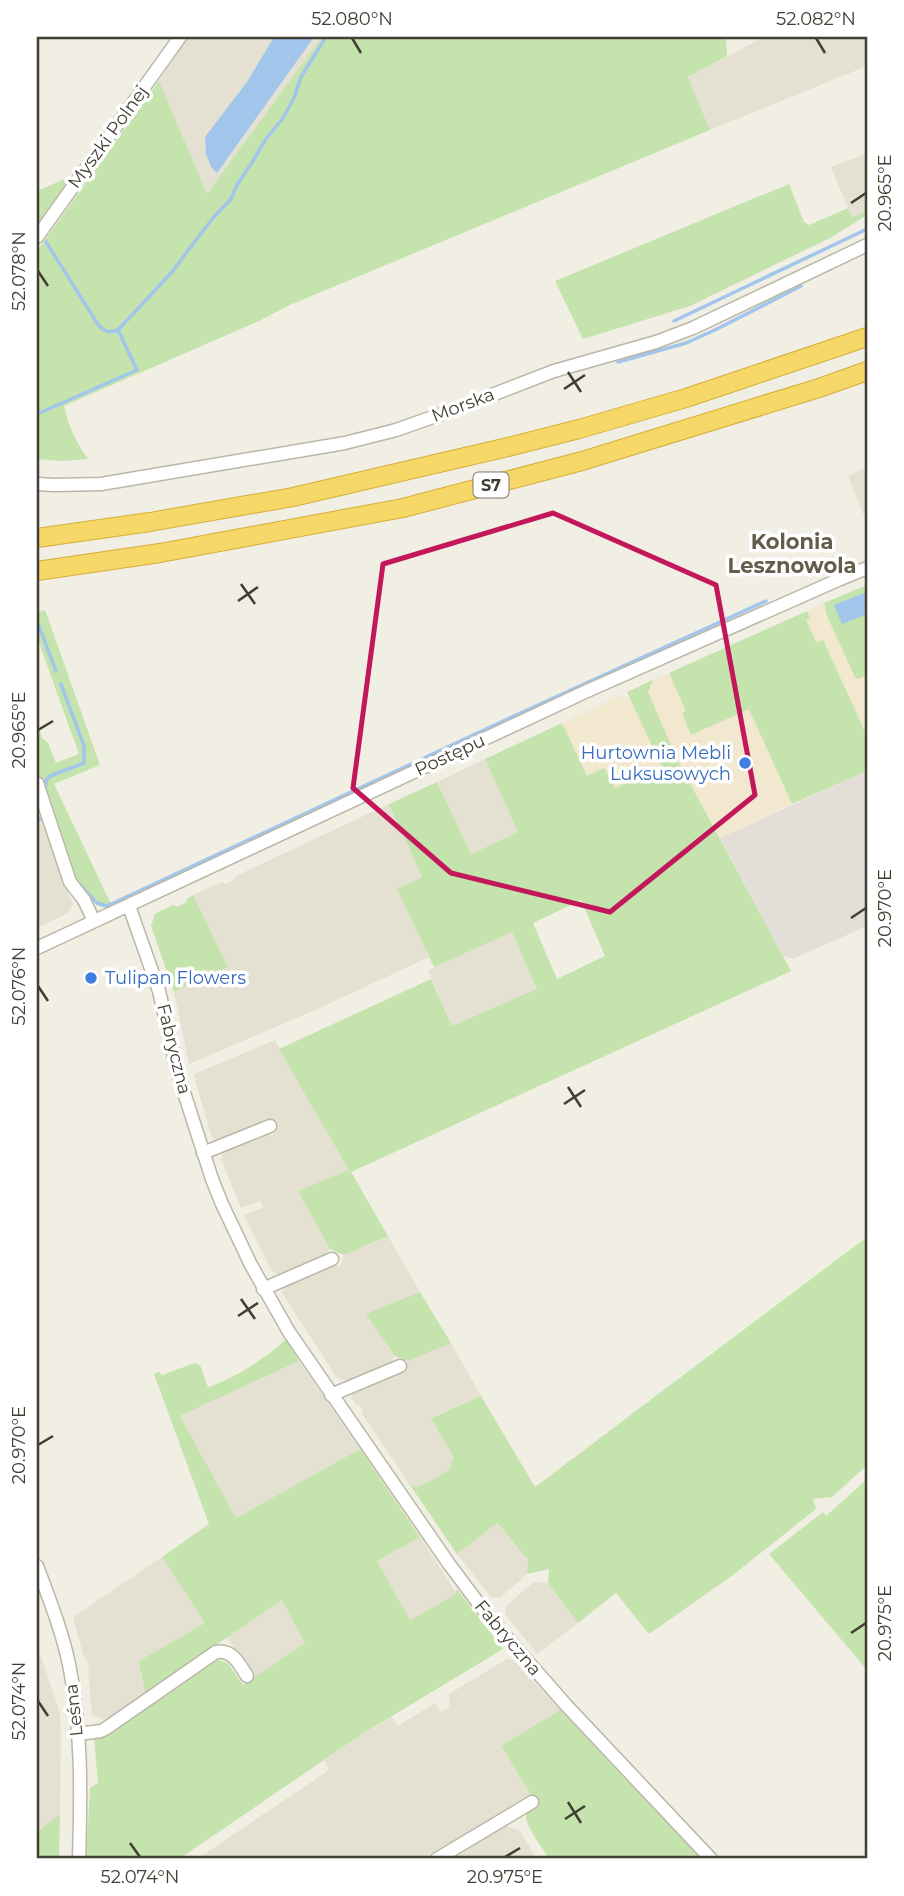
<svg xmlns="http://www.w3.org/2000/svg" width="904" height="1896" font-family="Montserrat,sans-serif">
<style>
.residential{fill:#e4e1d2}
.commercial{fill:#f2e7cf}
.industrial{fill:#e3dfd8}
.green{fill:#c5e3ad;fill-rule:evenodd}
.water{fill:#a1c5eb}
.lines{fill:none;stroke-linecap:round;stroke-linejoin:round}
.stream{stroke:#a1c5eb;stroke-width:3.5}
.minor-casing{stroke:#bbb7a7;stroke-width:15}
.highway-casing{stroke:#d4ae3a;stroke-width:20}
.minor{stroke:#fff;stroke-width:12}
.highway{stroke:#f6d869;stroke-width:18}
.marked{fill:none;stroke:#c2185b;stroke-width:5;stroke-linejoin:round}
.ticks{fill:none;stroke:#423e34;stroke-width:2.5}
.shop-dot{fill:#3f7fe0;stroke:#fff;stroke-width:2.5}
.labels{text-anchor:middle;stroke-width:7;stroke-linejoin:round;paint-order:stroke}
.shield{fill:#fff;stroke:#7b7871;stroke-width:2}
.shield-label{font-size:16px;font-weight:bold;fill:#423e34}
.street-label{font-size:18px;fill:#423e34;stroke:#fff}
.shop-label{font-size:18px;fill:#366cbe;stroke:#fff;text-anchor:end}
.quarter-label{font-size:21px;font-weight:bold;fill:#645d4c;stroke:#fff}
.neatline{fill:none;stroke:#423e34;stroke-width:2.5}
.ticks-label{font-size:18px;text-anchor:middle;fill:#423e34}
</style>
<rect width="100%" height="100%" fill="#f1eee3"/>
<!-- residential -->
<g class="residential">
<polygon points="188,37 192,40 195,37 322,37 207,195 159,81"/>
<polygon points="764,37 867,37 867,66 710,130 688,77"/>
<polygon points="867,153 867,211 852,217 831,167"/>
<polygon points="867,467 867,523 848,476"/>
<polygon points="485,759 518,832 471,854 437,782"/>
<polygon points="37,795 47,827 46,830 47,835 51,844 53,846 61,869 60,872 73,905 67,914 37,928"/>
<polygon points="389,804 422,877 398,889 429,957 322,1007 189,1064 174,992 228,967 193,895 222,882 226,884 234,880 236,876"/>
<polygon points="512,931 538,989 452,1026 428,970"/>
<polygon points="275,1040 350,1170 298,1191 330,1249 323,1258 280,1276 271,1270 244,1215 263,1208 260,1201 241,1208 221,1159 223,1152 259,1137 266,1135 273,1135 277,1124 263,1119 260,1126 219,1143 212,1138 194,1076 194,1074"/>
<polygon points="388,1236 420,1292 367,1314 395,1356 390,1363 347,1381 337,1378 282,1293 285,1285 333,1265 340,1267 344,1255"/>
<polygon points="451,1343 481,1396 431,1417 455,1457 449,1470 419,1487 410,1485 361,1412 363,1410 361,1408 359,1405 357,1406 351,1398 354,1389 395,1372 403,1373 408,1361"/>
<polygon points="299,1361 360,1449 236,1518 180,1416"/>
<polygon points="496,1523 528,1560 527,1574 500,1598 491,1597 457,1554"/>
<polygon points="420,1537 455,1591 454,1595 410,1620 377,1561"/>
<polygon points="162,1557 205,1623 175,1641 141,1674 145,1693 105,1720 92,1715 88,1671 89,1668 87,1659 84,1658 73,1617"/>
<polygon points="534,1582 548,1583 578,1623 537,1654 505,1614 506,1606"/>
<polygon points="282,1600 306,1643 255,1678 227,1637"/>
<polygon points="37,1644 60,1712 61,1737 60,1814 37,1832"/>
<polygon points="507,1659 514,1660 560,1710 501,1746 530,1794 423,1859 197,1859 329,1770 324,1760 359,1736 392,1717 398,1726 435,1703 441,1712 449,1707 449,1694"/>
<polygon points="506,1826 519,1830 537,1859 453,1859"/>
</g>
<!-- commercial -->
<g class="commercial">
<polygon points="824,603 827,616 855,677 858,679 867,675 867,736 823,640 816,643 806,620 810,618 807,611"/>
<polygon points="669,673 687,711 682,713 749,709 792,804 720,838 678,761 648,692 653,680"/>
<polygon points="619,696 631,700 662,766 615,789 587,776 562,723"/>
</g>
<!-- industrial -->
<polygon class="industrial" points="867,771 867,926 793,959 783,956 720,838"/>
<!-- green -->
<g class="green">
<path d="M322,37H726L727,56L688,77L710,130L290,305L261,320L64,406C68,426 76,442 88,459L61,461L37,459V251L159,81L207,194Z"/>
<polygon points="72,176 37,226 37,191"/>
<polygon points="789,184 804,222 809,225 848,208 852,217 867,211 867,215 830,238 690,306 583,339 555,281"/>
<polygon points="867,585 867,675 858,679 855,677 827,616 824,603"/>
<path d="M45,610L100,765L54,784L110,902L111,906C103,910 96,905 91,898L89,899L75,883L52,820L37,771V722L42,738L48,743L56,763L79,754L37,637V612Z"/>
<polygon points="807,611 810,618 806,620 816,642 823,640 867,736 867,771 792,804 749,709 691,735 682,713 686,711 669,673"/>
<path d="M653,680L648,692L678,761L791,971L351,1172L388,1236L344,1255L330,1249L298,1191L349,1170L279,1049L431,979L452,1026L537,989L512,932L434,967L397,889L422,877L389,804L437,782L471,854L518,832L485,759L562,723L587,776L604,768L615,788L662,767L627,692ZM581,900L605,956L557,979L533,923Z"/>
<polygon points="193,895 228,967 174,992 151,926 155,914 173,905 177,907 185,903 187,899"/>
<polygon points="867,1237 867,1465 832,1497 813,1499 816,1509 733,1575 649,1634 616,1593 578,1623 548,1583 549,1569 527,1574 528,1560 497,1523 457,1554 410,1485 419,1487 449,1470 454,1457 431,1418 481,1396 535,1487"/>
<polygon points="420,1292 451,1343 408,1361 395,1356 366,1314"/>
<path d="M286,1339L299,1361L180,1416L236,1518L360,1449L420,1537L377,1561L410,1620L454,1595L457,1589L503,1649L359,1736L179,1859H86L90,1788L98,1783L94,1738L106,1736L218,1660L228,1663L243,1685L305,1643L282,1600L145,1693L139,1661L205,1623L162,1557L209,1524L154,1374L159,1372L162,1375L195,1363L200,1365L208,1387C232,1380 268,1357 286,1339Z"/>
<polygon points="867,1479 867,1670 769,1554 823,1512 826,1516"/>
<path d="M560,1710L684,1841L700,1859H549C544,1850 526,1827 526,1817C526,1809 530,1806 535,1802L501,1746Z"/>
<polygon points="60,1814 59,1859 37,1859 37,1832"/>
</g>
<!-- water -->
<g class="water">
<polygon points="274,37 314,37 217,173 211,167 206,154 205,137 247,82"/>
<polygon points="867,592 867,614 842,624 834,605"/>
</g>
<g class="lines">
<!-- stream -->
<g class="stream">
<polyline points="37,223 37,224"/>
<path d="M46,242L99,326C105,332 109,333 118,330L173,271L186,253L213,218L231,199L237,185L251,164L266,139L283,118L294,98L301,77L326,37"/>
<polyline points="674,321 867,229"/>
<polyline points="618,362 686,343 715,330 801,286"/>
<polyline points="37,414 137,370 118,330"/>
<polyline points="37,621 56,671"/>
<polyline points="45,791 46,781 50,776 84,763 84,746 61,684"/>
<polyline points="37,819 41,819"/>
<polyline points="78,883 97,903 107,906 514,716 766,601"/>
</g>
<defs>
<g id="minor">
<polyline points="37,237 180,37"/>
<polyline points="37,484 54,485 101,484 345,443 396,430 453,410 554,371 656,342 693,328 867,245"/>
<polyline points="37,783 70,882 84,900 94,921"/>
<polyline points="129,906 159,991 178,1074 212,1179 222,1204 251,1265 289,1332 449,1564 488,1616 566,1705 711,1859"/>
<polyline points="37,948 587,691 838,580 867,568"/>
<polyline points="203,1153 270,1126"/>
<polyline points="263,1289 332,1259"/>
<polyline points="331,1395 400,1366"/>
<path d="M37,1566C49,1598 62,1631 69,1664C82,1728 81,1794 79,1859"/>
<path d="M78,1734L101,1731L105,1729L216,1652C233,1649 239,1664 247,1676"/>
<polyline points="437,1859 532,1802"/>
</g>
<g id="highway">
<polyline points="37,538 150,522 293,497 508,447 579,429 686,398 867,337"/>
<polyline points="37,571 160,553 403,508 582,461 819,388 867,371"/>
</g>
</defs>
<!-- minor casing -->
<use href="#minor" class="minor-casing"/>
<!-- highway casing -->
<use href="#highway" class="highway-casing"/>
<!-- minor -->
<use href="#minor" class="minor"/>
<!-- highway -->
<use href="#highway" class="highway"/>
</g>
<!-- marked area -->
<path class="marked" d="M553,513L716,585L755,795L610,912L451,873L353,788L383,564Z"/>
<!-- ticks -->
<path class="ticks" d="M352,38L361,53M816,38L825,53M851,203L866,193M38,271L48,286M568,372L581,392M564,389L585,375M241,584L255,604M238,601L258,587M38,730L53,721M851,918L866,908M38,986L48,1001M568,1087L581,1107M564,1104L585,1090M241,1299L255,1319M238,1316L258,1303M38,1445L53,1436M851,1633L866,1623M38,1701L48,1716M568,1802L581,1823M565,1819L585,1806M130,1843L140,1857M505,1857L520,1848"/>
<!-- markers -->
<g class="shop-dot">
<circle cx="745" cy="763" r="7"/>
<circle cx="91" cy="978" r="7"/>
</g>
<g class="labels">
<!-- shield labels -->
<rect class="shield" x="473.5" y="472.5" width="35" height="25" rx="5"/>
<g class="shield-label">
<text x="491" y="491">S7</text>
</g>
<!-- street labels -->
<g class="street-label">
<text transform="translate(108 137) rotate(-54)" y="6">Myszki Polnej</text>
<text transform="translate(463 405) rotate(-21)" y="6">Morska</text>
<text transform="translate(450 755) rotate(-25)" y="6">Postępu</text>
<text transform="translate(174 1049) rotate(76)" y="6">Fabryczna</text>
<text transform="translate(508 1638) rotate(50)" y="6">Fabryczna</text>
<text transform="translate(74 1710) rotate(-96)" y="6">Leśna</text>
</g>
<!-- shop labels -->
<g class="shop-label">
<text x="731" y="759">Hurtownia Mebli<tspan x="731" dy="21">Luksusowych</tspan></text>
<text x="105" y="984" text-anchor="start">Tulipan Flowers</text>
</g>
<!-- quarter labels -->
<g class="quarter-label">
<text x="792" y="549">Kolonia<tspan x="792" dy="24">Lesznowola</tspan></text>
</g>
</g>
<!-- border -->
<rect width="904" height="1896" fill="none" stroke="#ffffff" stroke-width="77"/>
<rect x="38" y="38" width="828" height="1819" class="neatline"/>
<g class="ticks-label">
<text x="352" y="25">52.080°N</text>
<text x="816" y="25">52.082°N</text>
<text transform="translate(885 193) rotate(-90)" y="6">20.965°E</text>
<text transform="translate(19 271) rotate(-90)" y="6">52.078°N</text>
<text transform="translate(19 730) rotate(-90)" y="6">20.965°E</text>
<text transform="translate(885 908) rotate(-90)" y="6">20.970°E</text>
<text transform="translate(19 986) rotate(-90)" y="6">52.076°N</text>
<text transform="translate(19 1445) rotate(-90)" y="6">20.970°E</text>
<text transform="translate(885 1623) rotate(-90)" y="6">20.975°E</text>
<text transform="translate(19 1701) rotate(-90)" y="6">52.074°N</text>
<text x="140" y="1883">52.074°N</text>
<text x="505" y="1883">20.975°E</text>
</g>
</svg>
